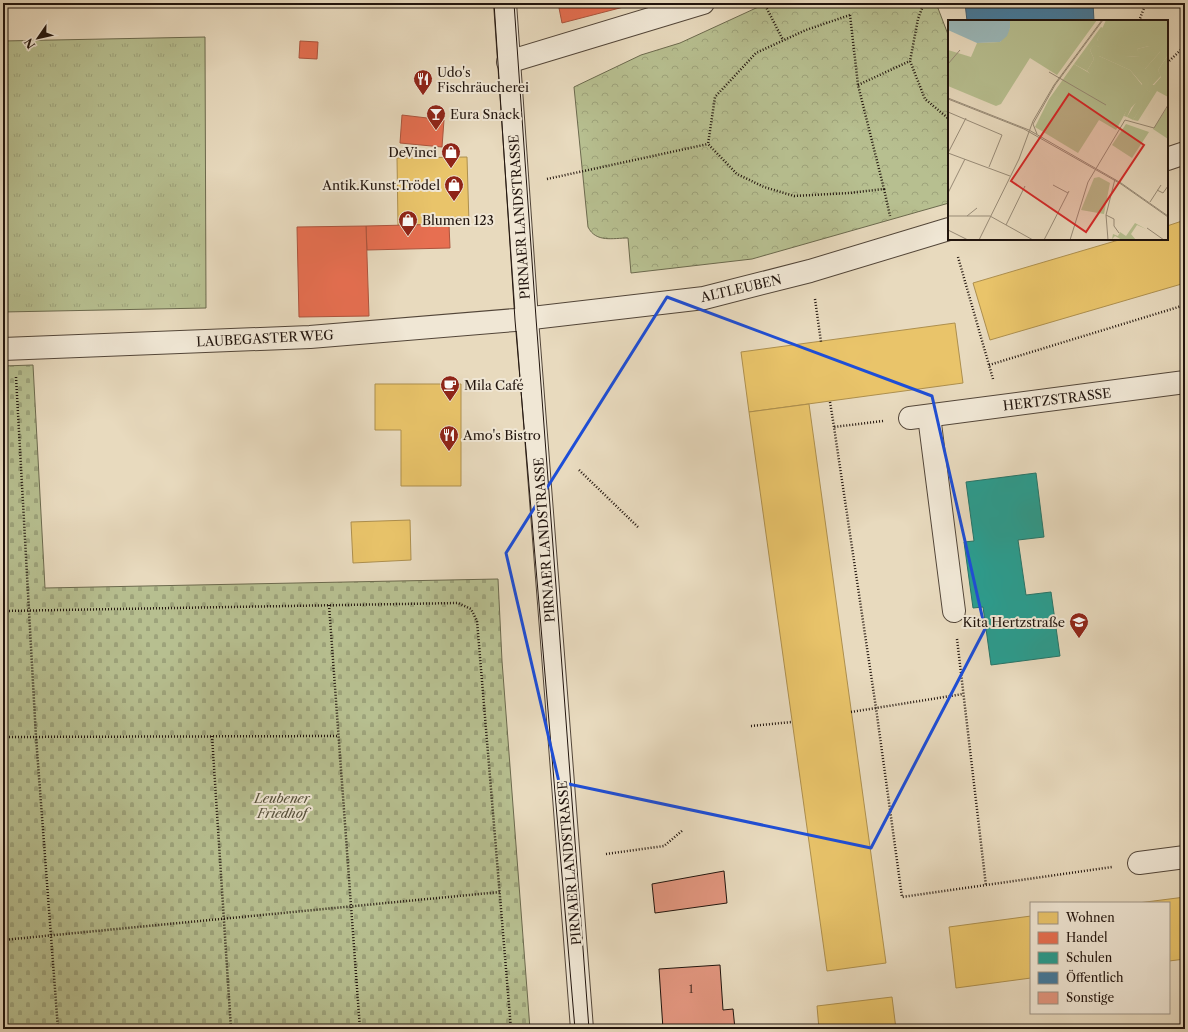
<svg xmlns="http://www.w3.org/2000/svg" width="1188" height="1032" font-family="'Libre Caslon Text',serif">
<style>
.grass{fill:url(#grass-tufts);stroke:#6c6a4e}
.cemetery{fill:url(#cemetery-stones);stroke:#6c6a4e}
.park{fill:url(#park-crowns);stroke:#6c6a4e}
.homes{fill:#e9c46a;stroke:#ad8f4e}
.shops{fill:#e76f51;stroke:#ac543d}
.schools{fill:#2a9d8f;stroke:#277468}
.public{fill:#457b9d;stroke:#3a5c72}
.building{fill:#e2967f;stroke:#21140d}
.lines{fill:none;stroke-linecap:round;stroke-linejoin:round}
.minor-casing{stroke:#534639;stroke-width:24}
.path{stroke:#21140d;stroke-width:2.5;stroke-dasharray:1 2;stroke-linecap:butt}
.minor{stroke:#f0e7d5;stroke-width:22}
.tram{stroke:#21140d;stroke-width:1}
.marked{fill:none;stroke:#1d4ed8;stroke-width:3;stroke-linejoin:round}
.labels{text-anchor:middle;stroke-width:4;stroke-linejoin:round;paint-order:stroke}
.number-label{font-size:11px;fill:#51342a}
.poi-label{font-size:13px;fill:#21140d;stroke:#f0e7d5;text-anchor:start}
.street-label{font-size:13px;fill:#21140d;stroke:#f0e7d5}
.park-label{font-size:13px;font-style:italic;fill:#56503b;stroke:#f0e7d5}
.inset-road{fill:none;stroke:#988b77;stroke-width:1}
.view{fill:#d62828;fill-opacity:0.15;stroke:#d62828;stroke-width:2}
.inset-edge{fill:none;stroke:#21140d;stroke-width:2}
</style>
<defs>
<pattern id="grass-tufts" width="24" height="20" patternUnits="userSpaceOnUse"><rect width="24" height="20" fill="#b7bf90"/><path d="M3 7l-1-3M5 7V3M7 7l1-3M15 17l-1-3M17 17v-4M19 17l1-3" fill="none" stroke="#9da37b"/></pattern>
<pattern id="cemetery-stones" width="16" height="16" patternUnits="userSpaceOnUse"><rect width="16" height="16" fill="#b7bf90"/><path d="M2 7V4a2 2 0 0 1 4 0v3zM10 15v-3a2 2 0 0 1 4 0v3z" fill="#9da37b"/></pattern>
<pattern id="park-crowns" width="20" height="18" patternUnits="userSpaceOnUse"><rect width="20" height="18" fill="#b7bf90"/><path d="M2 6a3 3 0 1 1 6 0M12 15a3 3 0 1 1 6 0" fill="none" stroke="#9da37b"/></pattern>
</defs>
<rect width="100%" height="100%" fill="#e8dabe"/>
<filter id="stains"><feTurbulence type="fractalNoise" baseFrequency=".005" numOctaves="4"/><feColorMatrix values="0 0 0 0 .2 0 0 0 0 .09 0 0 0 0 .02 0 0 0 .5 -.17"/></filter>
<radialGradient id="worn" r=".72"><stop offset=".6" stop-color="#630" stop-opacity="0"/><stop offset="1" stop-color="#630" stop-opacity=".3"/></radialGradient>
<!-- grass -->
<polygon class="grass" points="205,37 206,308 3,312 3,41"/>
<!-- cemetery -->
<polygon class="cemetery" points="33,365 45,588 498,579 502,661 530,1029 3,1029 3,366"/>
<!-- park -->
<path class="park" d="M767,3H936L949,37V203L752,259L631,273L628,238C613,238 596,243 588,227L574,87L641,55L680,43Z"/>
<!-- homes -->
<g class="homes">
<polygon points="467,157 469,224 398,225 397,158"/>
<polygon points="1185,220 1185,283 990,340 973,283 1122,239 1167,239 1167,226"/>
<polygon points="955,323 963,383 749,412 741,352"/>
<polygon points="375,384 461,384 461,486 401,486 401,430 375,430"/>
<polygon points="809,404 886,963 827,971 749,412"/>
<polygon points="410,520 411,560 353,563 351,522"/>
<polygon points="1185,897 1185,959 1169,961 1169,903 1138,903"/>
<polygon points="1031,916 1031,978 956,988 949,927"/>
<polygon points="892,997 896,1029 819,1029 817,1006"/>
</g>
<!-- shops -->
<g class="shops">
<polygon points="558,3 639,3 562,23"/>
<polygon points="300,41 318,42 317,59 299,58"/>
<polygon points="402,115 444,120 442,147 400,143"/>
<polygon points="449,224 450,248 367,250 366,226"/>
<polygon points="366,226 369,316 299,317 297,227"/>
</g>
<!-- schools -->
<polygon class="schools" points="1036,473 1044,537 1018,540 1026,595 1051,592 1060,656 991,665 983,607 973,608 964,542 974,541 966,482"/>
<!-- public -->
<polygon class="public" points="965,3 1093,3 1094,21 967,21"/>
<!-- building -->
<g class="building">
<polygon points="724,871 727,903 655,913 652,884"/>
<polygon points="720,965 723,1010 733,1009 735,1029 663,1029 659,969"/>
</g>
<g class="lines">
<defs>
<g id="minor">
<polyline points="505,3 527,319 582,1029"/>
<polyline points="508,62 703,3"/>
<polyline points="1167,159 1185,153"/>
<polyline points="3,349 310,337 515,320 704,298 810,271 949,229"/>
<polyline points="929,416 954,611"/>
<polyline points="910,418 1185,382"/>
<polyline points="1139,863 1185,857"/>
</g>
</defs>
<!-- minor casing -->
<use href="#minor" class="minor-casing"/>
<!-- path -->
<g class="path">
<polyline points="764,3 783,40"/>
<polyline points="924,3 918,19 910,61 925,99 949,119"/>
<polygon points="850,15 858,85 884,189 849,193 794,196 764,187 737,174 708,144 715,97 756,53 806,30"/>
<polyline points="1139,21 1146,3"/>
<polyline points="1167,63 1185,46"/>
<polyline points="858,85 910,61"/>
<polyline points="547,179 708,144"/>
<polyline points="884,189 890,216"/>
<polyline points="958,257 993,379"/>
<polyline points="815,299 821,342"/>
<polyline points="989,365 1185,305"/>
<polyline points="16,377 36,737 58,1029"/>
<polyline points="830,402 834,427"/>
<polyline points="883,421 834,427 876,708 902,897 1112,867"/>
<polyline points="579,470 639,528"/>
<polyline points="329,605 360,1029"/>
<polyline points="3,611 458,603 471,609 477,621 511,1029"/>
<polyline points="957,639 986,886"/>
<polyline points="851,712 963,694"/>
<polyline points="751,726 792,722"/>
<polyline points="212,736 231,1029"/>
<polyline points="3,737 338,736"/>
<polyline points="606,854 664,846 683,830"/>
<polyline points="3,940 500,892"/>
</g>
<!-- minor -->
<use href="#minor" class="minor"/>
<!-- tram -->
<g class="tram">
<polyline points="494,3 515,320 575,1029"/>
<polyline points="514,3 536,318 589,1029"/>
</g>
</g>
<!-- marked area -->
<path class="marked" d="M667,297L932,396L985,629L871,848L559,782L506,553Z"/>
<!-- icons -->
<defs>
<symbol id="restaurant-pin" viewBox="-11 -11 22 30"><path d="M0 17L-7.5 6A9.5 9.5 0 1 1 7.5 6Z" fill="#8f2418" stroke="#f0e7d5"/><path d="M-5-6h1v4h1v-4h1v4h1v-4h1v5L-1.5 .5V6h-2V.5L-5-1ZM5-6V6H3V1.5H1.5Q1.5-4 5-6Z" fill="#fff"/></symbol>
<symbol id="bar-pin" viewBox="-11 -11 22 30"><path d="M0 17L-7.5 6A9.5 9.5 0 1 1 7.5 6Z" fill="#8f2418" stroke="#f0e7d5"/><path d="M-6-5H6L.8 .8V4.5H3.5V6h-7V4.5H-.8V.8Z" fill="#fff"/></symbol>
<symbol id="shop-pin" viewBox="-11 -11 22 30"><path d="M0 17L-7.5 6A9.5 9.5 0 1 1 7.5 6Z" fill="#8f2418" stroke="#f0e7d5"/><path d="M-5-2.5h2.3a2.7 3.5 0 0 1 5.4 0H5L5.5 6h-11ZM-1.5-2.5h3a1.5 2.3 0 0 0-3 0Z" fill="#fff"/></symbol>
<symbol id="cafe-pin" viewBox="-11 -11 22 30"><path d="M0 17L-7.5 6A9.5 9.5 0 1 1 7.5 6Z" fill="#8f2418" stroke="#f0e7d5"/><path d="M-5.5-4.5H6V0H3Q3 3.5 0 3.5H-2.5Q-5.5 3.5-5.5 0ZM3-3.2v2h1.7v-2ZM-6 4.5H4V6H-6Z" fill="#fff"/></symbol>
<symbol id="school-pin" viewBox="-11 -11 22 30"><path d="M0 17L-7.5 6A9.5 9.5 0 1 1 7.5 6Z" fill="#8f2418" stroke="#f0e7d5"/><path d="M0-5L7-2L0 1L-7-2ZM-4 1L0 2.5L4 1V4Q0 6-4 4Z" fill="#fff"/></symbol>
</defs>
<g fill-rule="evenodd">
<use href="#restaurant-pin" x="412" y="68" width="22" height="30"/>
<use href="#bar-pin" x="425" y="103" width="22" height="30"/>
<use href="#shop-pin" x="440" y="141" width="22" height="30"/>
<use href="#shop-pin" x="443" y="174" width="22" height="30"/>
<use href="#shop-pin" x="397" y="209" width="22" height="30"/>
<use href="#cafe-pin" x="439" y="374" width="22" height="30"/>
<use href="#restaurant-pin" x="438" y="424" width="22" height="30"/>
<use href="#school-pin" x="1068" y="611" width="22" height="30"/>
</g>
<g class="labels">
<!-- number labels -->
<g class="number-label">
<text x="691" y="993">1</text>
</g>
<!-- poi labels -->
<g class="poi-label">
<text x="437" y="77">Udo's<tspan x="437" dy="15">Fischräucherei</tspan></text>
<text x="450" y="119">Eura Snack</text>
<text x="437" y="157" text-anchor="end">DeVinci</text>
<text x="440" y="190" text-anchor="end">Antik.Kunst.Trödel</text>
<text x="422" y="225">Blumen 123</text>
<text x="464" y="390">Mila Café</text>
<text x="463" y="440">Amo's Bistro</text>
<text x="1065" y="627" text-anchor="end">Kita Hertzstraße</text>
</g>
<!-- street labels -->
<g class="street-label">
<text transform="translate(519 217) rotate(-94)" y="5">PIRNAER LANDSTRASSE</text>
<text transform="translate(741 288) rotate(-13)" y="5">ALTLEUBEN</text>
<text transform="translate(265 338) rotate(-3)" y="5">LAUBEGASTER WEG</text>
<text transform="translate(1057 399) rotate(-7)" y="5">HERTZSTRASSE</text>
<text transform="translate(544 540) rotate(-94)" y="5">PIRNAER LANDSTRASSE</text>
<text transform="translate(569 863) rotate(-95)" y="5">PIRNAER LANDSTRASSE</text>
</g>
<!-- park labels -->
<g class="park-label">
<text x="282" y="803">Leubener<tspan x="282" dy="15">Friedhof</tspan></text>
</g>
</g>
<!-- overview -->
<g transform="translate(948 20)">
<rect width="220" height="220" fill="#e8dabe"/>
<path d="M62,0H149L109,55L82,38L53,84L48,86L0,66V30L23,37L29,23L52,22L62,8ZM158,0H220V35L210,50L213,56L183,88L179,97L176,96L179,89L139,51L146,39L142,30L146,24L151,27V36L182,50L194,65L197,49L212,32L201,26L189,29L193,36L178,37L149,20ZM178,104L201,112L184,138L164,125ZM187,203L198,209L189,205L183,214L188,220H174L167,216L164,219L165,214L170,216L172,212L178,216Z" fill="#b7bf90"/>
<path d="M153,7L155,8L149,20L176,28L178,37L192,36L189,29L201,26L210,27L212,32L197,49L200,58L195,65L182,50L151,36V27L146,25L142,30L146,39L139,51L126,44ZM220,35V77L209,71L190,101L185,100L202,72L196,69L199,65H206L213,57L210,50Z" fill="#b7bf90"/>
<path d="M126,44L185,79L168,110L151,100L130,133L87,107L101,79Z" fill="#b7bf90"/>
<path d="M196,69L203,72L185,100L179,97ZM151,157L162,163L156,194L133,190L146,158Z" fill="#b7bf90"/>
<path d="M220,86V119L205,109Z" fill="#b7bf90"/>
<path d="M0,0H62V8L59,16L52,22L29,23L0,10Z" fill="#9ab8ba"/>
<path class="inset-road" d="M0,44L12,30M101,52L158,85M0,78L81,110L173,163L220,196M0,79L76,109L173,164L220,197M0,92L54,115L41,147M89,114L85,104L107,65L155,0M0,133L62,156M0,133L18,98M105,165L120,173M209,170L215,173L220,166M0,173L17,139M202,182L213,165M158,195L166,199V206L171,213M0,196H42L85,220M19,196L29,188M58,205L77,166M199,208L216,220M0,210L20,220M31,220L71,139L85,101L106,65L154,0M96,220L121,171M122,220L140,162L177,100L206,108L220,85M160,220L158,195L167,159"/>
<path class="view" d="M121,74L196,125L138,212L63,161Z"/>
<rect width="220" height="220" class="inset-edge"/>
</g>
<!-- margin -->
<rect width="1188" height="1032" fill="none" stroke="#e8dabe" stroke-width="16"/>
<rect x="4" y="4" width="1180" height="1024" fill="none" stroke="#21140d" stroke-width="2"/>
<rect x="8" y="8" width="1172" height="1016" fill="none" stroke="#21140d"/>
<!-- legend -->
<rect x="1030" y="902" width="140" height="112" fill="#f0e7d5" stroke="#9d9385"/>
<rect x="1038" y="912" width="20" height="12" fill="#e9c46a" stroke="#9d9385"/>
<text x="1066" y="922" font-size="12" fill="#21140d">Wohnen</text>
<rect x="1038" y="932" width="20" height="12" fill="#e76f51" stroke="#9d9385"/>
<text x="1066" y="942" font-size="12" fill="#21140d">Handel</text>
<rect x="1038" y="952" width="20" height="12" fill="#2a9d8f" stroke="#9d9385"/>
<text x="1066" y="962" font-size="12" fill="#21140d">Schulen</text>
<rect x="1038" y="972" width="20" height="12" fill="#457b9d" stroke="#9d9385"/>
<text x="1066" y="982" font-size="12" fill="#21140d">Öffentlich</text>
<rect x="1038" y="992" width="20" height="12" fill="#e2967f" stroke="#9d9385"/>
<text x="1066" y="1002" font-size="12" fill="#21140d">Sonstige</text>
<!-- north arrow -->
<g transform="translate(38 38) rotate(236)" stroke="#f0e7d5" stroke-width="3" paint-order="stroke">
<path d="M0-3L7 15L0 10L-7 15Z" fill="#21140d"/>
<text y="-6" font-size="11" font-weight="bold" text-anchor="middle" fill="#21140d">N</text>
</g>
<rect width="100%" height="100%" filter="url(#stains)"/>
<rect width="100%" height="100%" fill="url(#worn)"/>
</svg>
